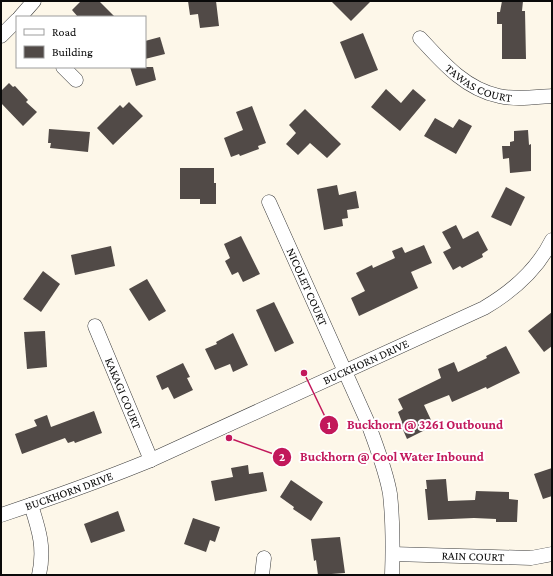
<svg xmlns="http://www.w3.org/2000/svg" width="553" height="576" font-family="'Crimson Pro',serif">
<style>
.building{fill:#514a47}
.lines{fill:none;stroke-linecap:round;stroke-linejoin:round}
.minor-casing{stroke:#3d3d3d;stroke-width:15}
.minor{stroke:#fff;stroke-width:14}
.labels{text-anchor:middle;stroke-width:4;stroke-linejoin:round;paint-order:stroke}
.street-label{font-size:12px;fill:#0a0a0a;stroke:#fff}
.leader{fill:none;stroke:#c2185b;stroke-width:1.5}
.callout-dot{fill:#c2185b;stroke:#fff;stroke-width:1.5}
.mark-label{font-size:12px;text-anchor:middle;font-weight:bold;fill:#fff}
.callout-label{font-size:13px;text-anchor:middle;font-weight:bold;fill:#c2185b;stroke:#fff;stroke-width:4;stroke-linejoin:round;paint-order:stroke}
</style>
<rect width="100%" height="100%" fill="#fdf7e9"/>
<!-- building -->
<g class="building">
<polygon points="81,1 99,1 115,17 78,17 72,10"/>
<polygon points="188,1 216,1 219,26 200,28 198,14 190,15"/>
<polygon points="331,1 371,1 351,21"/>
<polygon points="502,1 523,1 522,11 525,11 526,59 502,59 502,24 497,24 497,12 500,12"/>
<polygon points="363,33 378,70 355,79 340,42"/>
<polygon points="160,37 165,54 145,59 145,41"/>
<polygon points="130,67 153,67 156,80 136,86"/>
<polygon points="9,83 13,87 15,86 28,100 26,102 37,112 23,126 1,103 1,91"/>
<polygon points="386,89 401,103 413,89 426,100 400,131 371,107"/>
<polygon points="129,102 143,116 113,145 97,128 120,105 123,108"/>
<polygon points="252,106 266,143 258,146 259,149 240,156 239,154 231,157 224,138 243,130 236,112"/>
<polygon points="305,109 341,144 327,158 310,143 298,155 286,144 296,133 289,125"/>
<polygon points="435,118 453,128 459,119 472,126 456,154 424,136"/>
<polygon points="49,129 90,132 88,152 50,148 51,143 48,143"/>
<polygon points="528,130 529,145 531,144 531,171 510,173 509,158 503,159 502,146 510,146 510,142 514,141 514,131"/>
<polygon points="180,168 214,168 214,183 216,183 216,204 200,204 200,199 180,199"/>
<polygon points="337,185 339,195 356,191 359,208 347,210 348,218 342,219 343,226 324,230 317,189"/>
<polygon points="506,187 525,197 511,226 491,217"/>
<polygon points="456,225 463,239 478,231 488,250 482,254 483,257 462,268 460,266 453,270 443,252 451,248 442,232"/>
<polygon points="241,236 260,274 243,282 238,272 232,275 225,261 230,258 224,244"/>
<polygon points="424,245 432,263 411,272 418,288 359,316 351,298 365,291 356,273 372,265 373,268 395,258 392,251 402,247 405,253"/>
<polygon points="111,246 115,266 75,275 71,255"/>
<polygon points="43,271 60,284 41,312 23,299"/>
<polygon points="147,279 166,311 149,321 129,289"/>
<polygon points="274,302 294,343 275,352 256,310"/>
<polygon points="552,312 552,346 544,352 528,331"/>
<polygon points="45,331 47,367 27,369 24,332"/>
<polygon points="233,333 248,365 233,372 230,364 215,370 205,349 217,344 216,342"/>
<polygon points="506,346 520,373 487,389 486,387 452,402 449,395 424,405 431,420 423,424 425,430 407,439 400,423 402,422 398,412 403,409 398,399 441,378 438,369 454,362 458,372 487,358 486,356"/>
<polygon points="183,363 190,377 187,378 193,390 174,399 168,387 162,390 156,376"/>
<polygon points="94,411 102,433 75,443 74,441 68,443 65,438 22,454 15,434 37,426 34,420 47,415 51,427"/>
<polygon points="248,465 249,474 263,472 267,491 215,501 211,481 233,477 231,468"/>
<polygon points="552,468 552,496 543,499 534,474"/>
<polygon points="446,479 448,501 475,500 476,491 509,492 509,499 518,500 517,522 496,522 496,519 474,518 428,520 425,489 427,489 426,480"/>
<polygon points="291,480 323,502 311,521 293,509 294,507 280,497"/>
<polygon points="118,511 125,531 91,543 84,524"/>
<polygon points="193,518 220,527 215,542 210,540 206,552 184,544"/>
<polygon points="340,537 345,573 318,575 316,560 314,561 311,539"/>
</g>
<g class="lines">
<defs>
<g id="minor">
<polyline points="20,17 34,1"/>
<polyline points="1,36 17,20"/>
<path id="s1" d="M420,38C442,62 465,89 499,96C516,100 535,97 552,96"/>
<polyline points="63,67 76,80"/>
<path id="s2" d="M269,202L368,423C376,446 386,470 390,494C393,521 393,548 392,575"/>
<path id="s3" d="M95,326L151,460"/>
<path d="M31,505C39,530 45,548 39,575"/>
<path id="s4" d="M1,515C52,498 102,480 151,460L484,308C513,291 537,270 552,240"/>
<path id="s5" d="M393,554L531,558L552,554"/>
<polyline points="262,575 264,558"/>
</g>
</defs>
<!-- minor casing -->
<use href="#minor" class="minor-casing"/>
<!-- minor -->
<use href="#minor" class="minor"/>
</g>
<g class="labels">
<!-- street labels -->
<g class="street-label">
<text dy="4" stroke="none"><textPath href="#s1" startOffset="76">TAWAS COURT</textPath></text>
<text dy="4" stroke="none"><textPath href="#s2" startOffset="93">NICOLET COURT</textPath></text>
<text dy="4" stroke="none"><textPath href="#s4" startOffset="396">BUCKHORN DRIVE</textPath></text>
<text dy="4" stroke="none"><textPath href="#s3" startOffset="73">KAKAGI COURT</textPath></text>
<text dy="4" stroke="none"><textPath href="#s4" startOffset="72">BUCKHORN DRIVE</textPath></text>
<text dy="4" stroke="none"><textPath href="#s5" startOffset="80">RAIN COURT</textPath></text>
</g>
</g>
<!-- callouts -->
<path class="leader" d="M304 373L329 425M229 438L282 457"/>
<g class="callout-dot">
<circle cx="304" cy="373" r="4"/>
<circle cx="229" cy="438" r="4"/>
<circle cx="329" cy="425" r="10"/>
<circle cx="282" cy="457" r="10"/>
</g>
<g class="mark-label">
<text x="329" y="429">1</text>
<text x="282" y="461">2</text>
</g>
<g class="callout-label">
<text x="425" y="429">Buckhorn @ 3261 Outbound</text>
<text x="392" y="461">Buckhorn @ Cool Water Inbound</text>
</g>
<!-- border -->
<rect width="553" height="576" fill="none" stroke="#0a0a0a" stroke-width="4"/>
<!-- legend -->
<rect x="16" y="16" width="130" height="52" fill="#ffffff" stroke="#9d9d9d"/>
<rect x="24" y="29" width="20" height="6" fill="#ffffff" stroke="#9d9d9d"/>
<text x="52" y="36" font-size="12" fill="#0a0a0a">Road</text>
<rect x="24" y="46" width="20" height="12" fill="#514a47" stroke="#9d9d9d"/>
<text x="52" y="56" font-size="12" fill="#0a0a0a">Building</text>
</svg>
